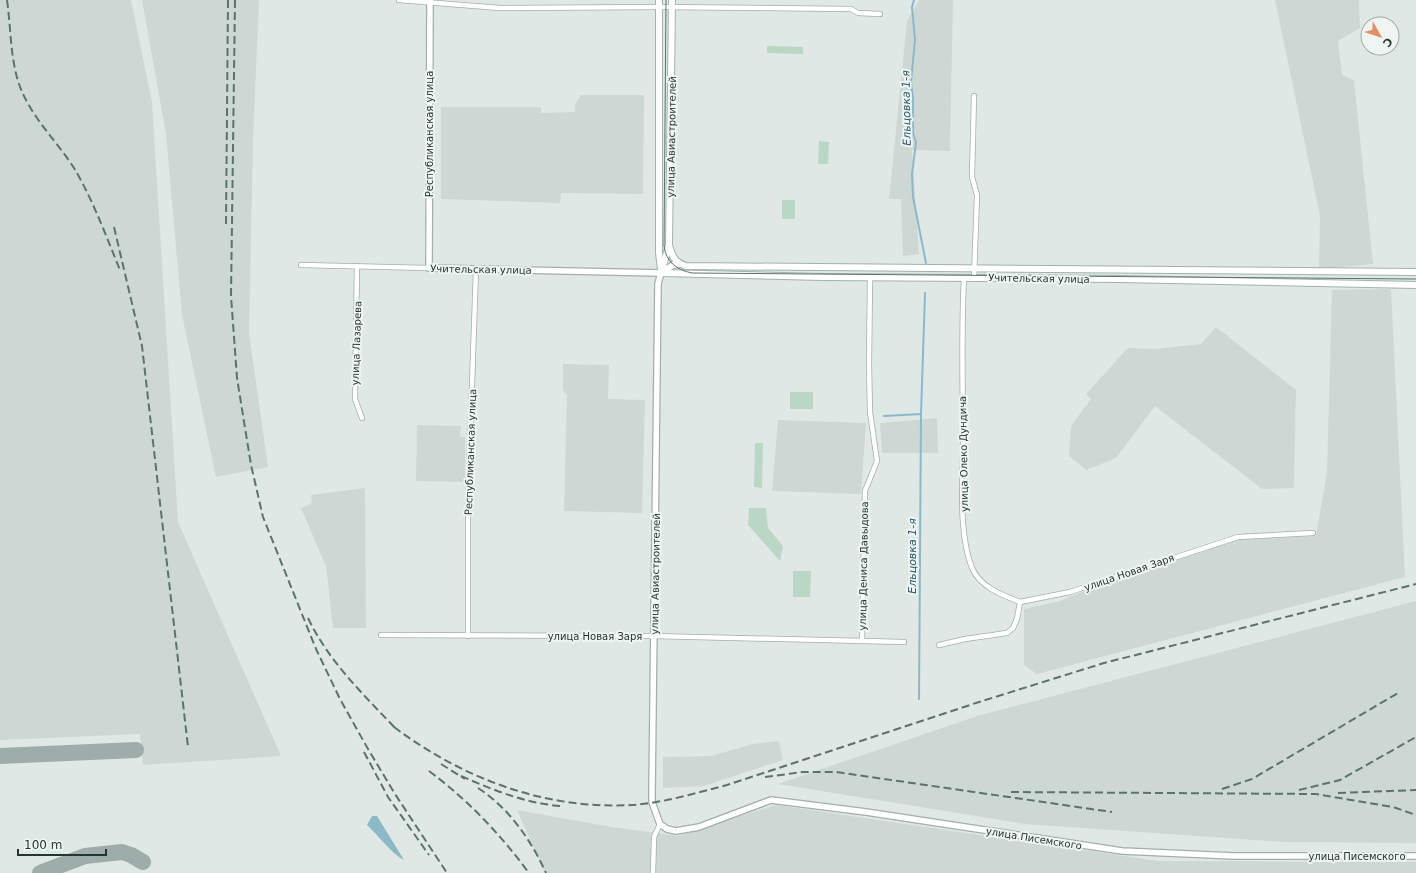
<svg xmlns="http://www.w3.org/2000/svg" width="1416" height="873" font-family="'DejaVu Sans',sans-serif">
<style>
.built{fill:#cdd8d4}
.green{fill:#bad7c5}
.water{fill:#8cb8c8}
.lines{fill:none;stroke-linecap:round;stroke-linejoin:round}
.stream{stroke:#8cb8c8;stroke-width:2}
.taxiway{stroke:#9eadaa;stroke-width:16}
.minor-casing{stroke:#a3afac;stroke-width:6}
.tertiary-casing{stroke:#a3afac;stroke-width:8}
.secondary-casing{stroke:#a0b3ae;stroke-width:8}
.minor{stroke:#fff;stroke-width:4.5}
.tertiary{stroke:#fff;stroke-width:5.5}
.secondary{stroke:#fff;stroke-width:6}
.tram{stroke:#5c726f;stroke-width:1}
.rail{stroke:#5c726f;stroke-width:2;stroke-dasharray:8 4;stroke-linecap:butt}
.labels{text-anchor:middle;stroke-width:4;stroke-linejoin:round;paint-order:stroke}
.street-label{font-size:10px;fill:#223633;stroke:#eff5f3}
.water-label{font-size:11px;font-style:italic;fill:#24576b;stroke:#eff5f3}
</style>
<rect width="100%" height="100%" fill="#dfe8e5"/>
<!-- built -->
<g class="built">
<polygon points="0,0 131,0 152,102 178,522 281,756 143,765 140,734 0,740"/>
<polygon points="142,0 259,0 253,142 249,333 268,467 216,477 182,315 166,134"/>
<polygon points="919,0 953,0 950,151 912,150 919,254 903,256 901,199 889,199 907,21"/>
<polygon points="1275,0 1359,0 1360,28 1338,41 1342,75 1354,80 1373,264 1319,269 1320,216"/>
<polygon points="581,95 644,95 643,194 561,193 560,203 441,199 441,107 541,107 541,113 575,112 575,105"/>
<polygon points="1391,289 1405,577 1037,674 1024,665 1024,609 1060,601 1143,567 1233,540 1316,536 1327,472 1332,290"/>
<polygon points="1216,327 1296,390 1294,488 1262,489 1155,406 1116,458 1086,470 1069,456 1071,426 1091,399 1086,394 1128,348 1155,349 1201,344"/>
<polygon points="563,364 609,365 608,399 645,400 642,513 564,511 567,395 563,390"/>
<polygon points="937,418 938,453 882,453 880,423"/>
<polygon points="778,420 866,423 861,494 772,491"/>
<polygon points="417,425 461,426 460,437 465,437 465,482 416,481"/>
<polygon points="365,488 366,628 333,628 326,566 301,508 312,503 311,495"/>
<polygon points="1416,601 1416,843 1283,842 1025,824 778,784 977,716"/>
<polygon points="779,741 783,760 704,786 663,788 663,757 711,756 753,744"/>
<polygon points="776,805 1158,861 1416,862 1416,873 545,873 517,810 612,827 678,836"/>
</g>
<!-- green -->
<g class="green">
<polygon points="767,46 803,47 803,54 767,53"/>
<polygon points="819,141 829,142 828,164 818,164"/>
<rect x="782" y="200" width="13" height="19"/>
<rect x="790" y="392" width="23" height="17"/>
<polygon points="755,443 763,443 762,488 754,487"/>
<polygon points="749,508 766,508 768,528 783,546 780,561 748,525"/>
<polygon points="793,571 811,571 810,597 793,597"/>
</g>
<!-- water -->
<path class="water" d="M372,816H377L404,860C392,854 378,835 367,825Z"/>
<g class="lines">
<!-- stream -->
<g class="stream">
<polyline points="914,0 912,7 915,40 911,82 913,99 913,133 916,142 912,174 913,197 926,263"/>
<polyline points="884,416 921,414 925,293"/>
<polyline points="919,699 921,414"/>
</g>
<!-- taxiway -->
<g class="taxiway">
<polyline points="0,756 136,750"/>
<polyline points="40,873 85,856 122,852 131,855 143,862"/>
</g>
<defs>
<g id="minor">
<polyline points="399,0 500,8 659,7 851,9 858,13 880,14"/>
<polyline points="974,96 972,177 977,195 974,278"/>
<polyline points="301,265 429,268"/>
<polyline points="357,266 355,399 362,418"/>
<path d="M964,278C961,333 963,389 963,444C963,482 958,532 972,568C980,587 1002,595 1020,602"/>
<polyline points="1020,602 1070,592 1238,537 1313,533"/>
<polyline points="381,635 654,636 904,642"/>
<polyline points="468,636 468,500 476,269"/>
<polyline points="862,641 865,491 877,461 870,412 869,365 870,277"/>
<polyline points="939,645 965,639 1007,633 1013,628 1017,619 1020,602"/>
<polyline points="653,873 654,837 660,824"/>
</g>
<polyline id="tertiary" points="430,0 429,268 661,273 658,284 652,792 652,802 660,824 667,829 676,831 699,827 771,800 866,812 1122,851 1234,856 1416,856"/>
<g id="secondary">
<polyline points="659,0 659,253 661,270"/>
<path d="M669,245C672,256 674,262 686,266L1416,272"/>
<polyline points="661,273 822,277 1119,279 1416,285"/>
<polyline points="661,273 669,245 672,0"/>
<polyline points="661,273 673,265 680,264"/>
</g>
</defs>
<!-- minor casing -->
<use href="#minor" class="minor-casing"/>
<!-- tertiary casing -->
<use href="#tertiary" class="tertiary-casing"/>
<!-- secondary casing -->
<use href="#secondary" class="secondary-casing"/>
<!-- minor -->
<use href="#minor" class="minor"/>
<!-- tertiary -->
<use href="#tertiary" class="tertiary"/>
<!-- secondary -->
<use href="#secondary" class="secondary"/>
<!-- tram -->
<path class="tram" d="M666,0L664,246C666,262 677,270 692,273L1416,279"/>
<!-- rail -->
<g class="rail">
<path d="M7,0C11,28 10,57 19,84C30,116 56,140 74,168C93,200 106,236 120,270"/>
<polyline points="235,0 231,296 237,378 251,465 263,517 316,649 340,699 368,749 395,794 447,873"/>
<polyline points="226,224 228,0"/>
<polyline points="114,227 142,346 188,747"/>
<path d="M308,618C329,662 364,695 397,730"/>
<path d="M394,727C462,778 545,810 632,805C663,803 696,793 727,785L979,702L1104,663L1416,584"/>
<polyline points="364,752 388,797 429,855"/>
<polyline points="441,764 465,779"/>
<path d="M429,771C468,800 500,834 529,873"/>
<path d="M461,776C493,790 525,803 560,806"/>
<polyline points="765,777 803,772 836,772 1112,812"/>
<path d="M478,788C509,808 531,840 546,873"/>
<polyline points="1222,789 1252,779 1398,693"/>
<polyline points="1299,790 1340,780 1416,737"/>
<polyline points="1011,792 1316,794 1393,807 1416,815"/>
<polyline points="1338,793 1416,790"/>
</g>
</g>
<g class="labels">
<!-- street labels -->
<g class="street-label">
<text transform="translate(429 134) rotate(-90)" y="4">Республиканская улица</text>
<text transform="translate(671 137) rotate(-89)" y="4">улица Авиастроителей</text>
<text transform="translate(481 269) rotate(1)" y="4">Учительская улица</text>
<text transform="translate(1039 278) rotate(1)" y="4">Учительская улица</text>
<text transform="translate(356 343) rotate(-88)" y="4">улица Лазарева</text>
<text transform="translate(470 452) rotate(-88)" y="4">Республиканская улица</text>
<text transform="translate(963 454) rotate(-91)" y="4">улица Олеко Дундича</text>
<text transform="translate(863 566) rotate(-89)" y="4">улица Дениса Давыдова</text>
<text transform="translate(1129 572) rotate(-19)" y="4">улица Новая Заря</text>
<text transform="translate(655 574) rotate(-89)" y="4">улица Авиастроителей</text>
<text x="595" y="640">улица Новая Заря</text>
<text transform="translate(1034 838) rotate(9)" y="4">улица Писемского</text>
<text x="1357" y="860">улица Писемского</text>
</g>
<!-- water labels -->
<g class="water-label">
<text transform="translate(906 108) rotate(-91)" y="4">Ельцовка 1-я</text>
<text transform="translate(912 556) rotate(-90)" y="4">Ельцовка 1-я</text>
</g>
</g>
<!-- north arrow -->
<g transform="translate(1380 36) rotate(129)"><circle r="19" fill="#eff5f3" stroke="#9da9a6"/>
<path d="M0-3L7 15L0 10L-7 15Z" fill="#e29064"/>
<text y="-6" font-size="11" font-weight="bold" text-anchor="middle" fill="#223633">С</text>
</g>
<!-- scale -->
<path d="M18 849v6h88v-6" fill="none" stroke="#223633" stroke-width="2"/>
<text x="24" y="849" font-size="12" fill="#223633" stroke="#eff5f3" stroke-width="3" paint-order="stroke">100 m</text>
</svg>
